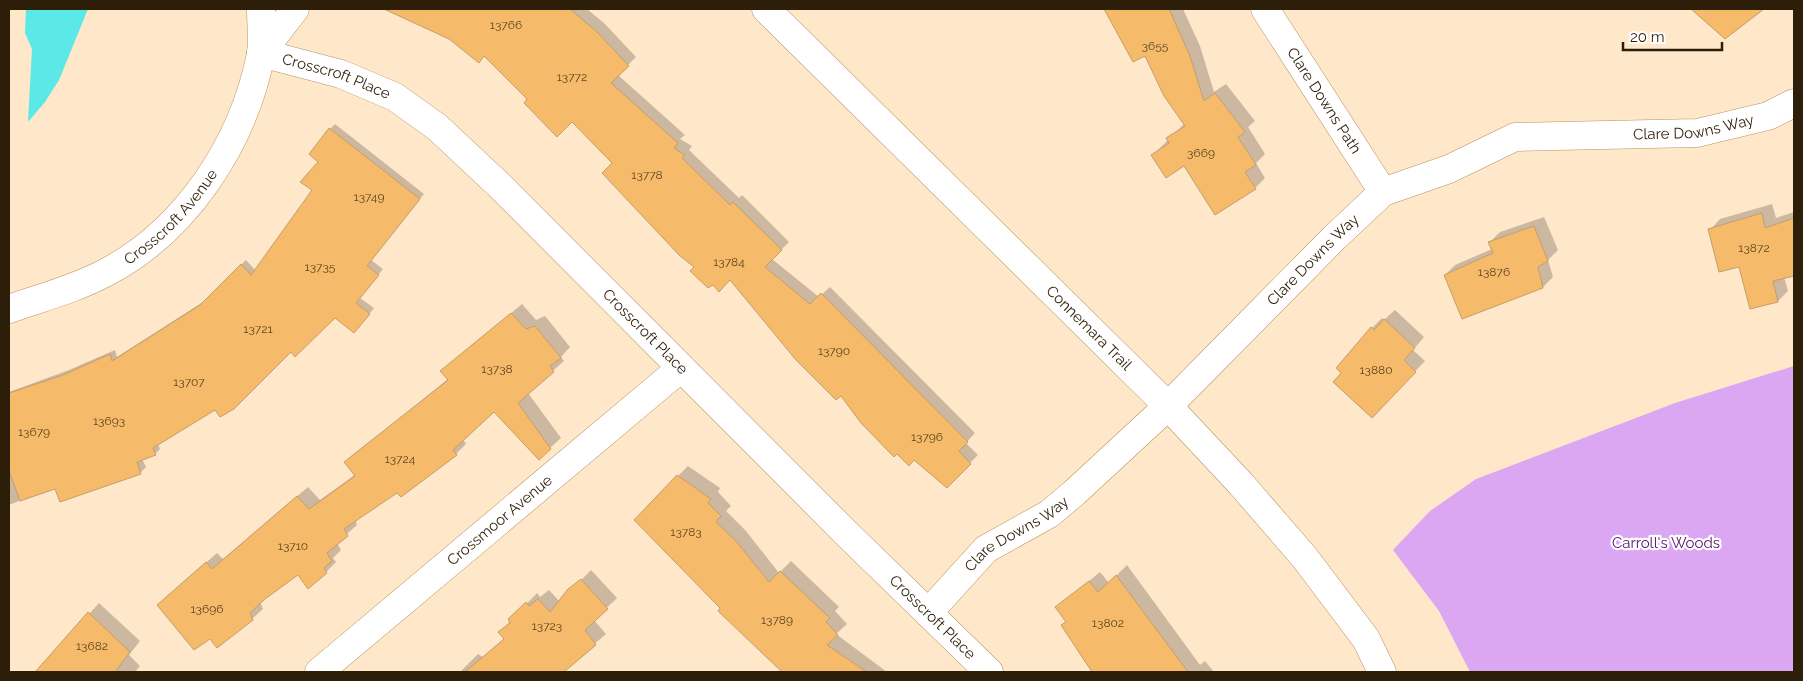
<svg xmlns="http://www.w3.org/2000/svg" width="1803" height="681" font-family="Raleway,sans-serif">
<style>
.green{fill:#dba7f3}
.water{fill:#5ce8e7}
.shadow{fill:#0003}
.building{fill:#f5bb6a;stroke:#c39e6c}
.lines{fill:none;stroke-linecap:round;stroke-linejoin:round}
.minor-casing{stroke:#b89361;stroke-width:29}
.minor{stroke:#fff;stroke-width:28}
.labels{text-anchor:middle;stroke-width:4.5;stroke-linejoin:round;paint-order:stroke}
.number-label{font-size:12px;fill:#5f4521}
.street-label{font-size:15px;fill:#2d1e09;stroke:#fff}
.park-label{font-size:15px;fill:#52146a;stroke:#fff}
</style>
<rect width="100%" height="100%" fill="#ffe7c9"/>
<!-- green -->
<polygon class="green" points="1794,366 1794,672 1470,672 1439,611 1393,550 1430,511 1476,479 1675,403"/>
<!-- water -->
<polygon class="water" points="26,9 88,9 59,80 45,102 28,122 32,49 25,33"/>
<!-- shadow -->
<g class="shadow">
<polygon points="394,9 587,9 605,24 636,57 618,75 685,135 680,139 692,146 689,150 739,198 742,195 789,242 772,259 819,297 830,287 975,433 966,443 978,455 947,486 842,394 731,278 696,267 614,163 572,120 528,99 485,55"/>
<polygon points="1108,9 1183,9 1200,46 1214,92 1226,84 1255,121 1248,127 1265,154 1256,163 1265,178 1255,188 1153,155 1185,123 1146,55"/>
<polygon points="335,124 424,194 371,260 383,269 360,298 374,308 359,327 335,316 216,409 158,444 160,449 155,454 142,459 146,467 141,472 60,500 55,487 9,505 9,392 69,370 115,350 117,357 206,300 246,260 256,271 313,190 330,129"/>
<polygon points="1772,204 1776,218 1794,212 1794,274 1784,277 1788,291 1778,301 1740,265 1710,230 1720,219"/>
<polygon points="1544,217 1558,250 1548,260 1553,277 1543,287 1445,275 1455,265 1492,249 1490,242 1500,232"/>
<polygon points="522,304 536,320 545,316 570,347 561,357 564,361 528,393 561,438 539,458 494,411 463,439 466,444 456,454 355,520 357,525 337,543 341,550 333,558 336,562 326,572 298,573 260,602 263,609 252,619 169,595 217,553 223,559 308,487 320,500 356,474 346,462 448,379 442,371"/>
<polygon points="1395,310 1424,337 1413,350 1425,361 1382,406 1372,328 1382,318 1384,320"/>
<polygon points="688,466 720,488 718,492 731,506 726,511 746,531 779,573 791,561 839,607 835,611 847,624 836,634 887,672 784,672 719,611 722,608 678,476"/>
<polygon points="1127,565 1200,665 1205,661 1214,672 1127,672 1120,662 1108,672 1093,672 1063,625 1067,621 1057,607 1100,572 1109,583"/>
<polygon points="591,570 617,598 594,620 606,634 562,672 460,672 478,654 483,657 505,638 500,632 537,593 540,597 549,590 560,602"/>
<polygon points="99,603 140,641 129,655 140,666 135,672 37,672"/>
</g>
<!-- building -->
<g class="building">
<polygon points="384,9 570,9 597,32 629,66 611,83 678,143 674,148 685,155 682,158 730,205 733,202 782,250 765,267 810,304 821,293 968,442 959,451 971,464 947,488 914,460 909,466 897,454 894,457 861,423 841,396 836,400 796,360 730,280 719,292 713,285 708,288 690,271 694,267 679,255 602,173 612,163 572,122 557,137 524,103 527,99 484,56 479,63 449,39"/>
<polygon points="1104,9 1169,9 1190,56 1204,101 1215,93 1245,132 1238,137 1256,165 1245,172 1256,189 1215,215 1184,166 1166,178 1151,155 1169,143 1166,138 1185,126 1164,96 1145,56 1133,62"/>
<polygon points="1691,9 1764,9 1725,39"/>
<polygon points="329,128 420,199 367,266 379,275 356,303 370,314 354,333 335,318 295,357 291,352 234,409 220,417 215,410 153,448 156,455 137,462 141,474 60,502 55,489 20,501 9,471 9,393 63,375 110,354 112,361 200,305 241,264 251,275 312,190 300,182 318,162 309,154"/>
<polygon points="1762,213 1765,228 1794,218 1794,276 1773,281 1778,302 1750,309 1739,267 1719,272 1708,229"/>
<polygon points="1534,226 1548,261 1538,267 1543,288 1462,319 1444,275 1493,253 1488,242"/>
<polygon points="511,313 526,329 535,326 561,358 550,366 554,372 518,403 551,449 539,460 494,412 453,450 457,455 401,497 397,493 344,529 348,536 327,553 332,561 324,568 327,573 308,589 298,575 265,599 250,613 253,620 217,648 210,639 194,650 157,605 206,562 212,569 297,496 309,509 355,476 344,462 448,380 440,371"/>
<polygon points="1384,319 1415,348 1404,360 1416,372 1372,418 1333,382 1341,373 1336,368 1371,327 1374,330"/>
<polygon points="677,475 711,499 708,503 721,516 716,522 736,541 769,582 780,571 830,618 826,622 838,635 827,645 867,672 782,672 718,611 720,608 634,520"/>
<polygon points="1116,575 1188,672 1092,672 1061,625 1066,622 1055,607 1089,581 1098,592"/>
<polygon points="581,579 608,609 585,630 596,645 564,672 465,672 504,639 498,632 510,623 508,619 526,602 529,606 538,599 550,612 568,589"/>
<polygon points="88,612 130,652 115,672 35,672"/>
</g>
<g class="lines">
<defs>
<g id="minor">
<path id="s1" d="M766,9L1168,406L1241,484L1305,558L1366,639L1382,672"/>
<path id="s2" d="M1265,9L1383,192"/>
<path id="s3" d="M261,53L341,74L395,97L437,127L500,186L848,535L989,672"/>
<polyline points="261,53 295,9"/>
<path id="s4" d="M9,309C40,298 75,289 105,273C186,231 243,144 261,54C263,40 261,23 261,9"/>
<path id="s5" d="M928,613L986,549L1049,514L1074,493L1168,406L1334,238L1383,192L1449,169L1515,137L1697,133L1768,116L1794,103"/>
<path id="s6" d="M319,672L681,368"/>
</g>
</defs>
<!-- minor casing -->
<use href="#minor" class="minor-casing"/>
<!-- minor -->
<use href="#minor" class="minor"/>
</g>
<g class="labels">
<!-- number labels -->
<g class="number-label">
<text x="506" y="29">13766</text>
<text x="1155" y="50">3655</text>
<text x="572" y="81">13772</text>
<text x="1201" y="157">3669</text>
<text x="647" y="179">13778</text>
<text x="369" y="201">13749</text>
<text x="1754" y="252">13872</text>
<text x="729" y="266">13784</text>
<text x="320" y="271">13735</text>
<text x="1494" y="276">13876</text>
<text x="258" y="333">13721</text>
<text x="834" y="355">13790</text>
<text x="497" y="373">13738</text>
<text x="1376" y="374">13880</text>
<text x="189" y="386">13707</text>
<text x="109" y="425">13693</text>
<text x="34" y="436">13679</text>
<text x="927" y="441">13796</text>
<text x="400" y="463">13724</text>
<text x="686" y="536">13783</text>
<text x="293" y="550">13710</text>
<text x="207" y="613">13696</text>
<text x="777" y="624">13789</text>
<text x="1108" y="627">13802</text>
<text x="547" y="630">13723</text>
<text x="92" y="650">13682</text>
</g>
<!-- street labels -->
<g class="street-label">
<text dy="5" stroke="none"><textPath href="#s3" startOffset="79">Crosscroft Place</textPath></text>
<text dy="5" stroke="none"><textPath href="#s2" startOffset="109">Clare Downs Path</textPath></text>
<text dy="5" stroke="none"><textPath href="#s5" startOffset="945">Clare Downs Way</textPath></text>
<text dy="5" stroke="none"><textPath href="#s4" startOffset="190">Crosscroft Avenue</textPath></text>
<text dy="5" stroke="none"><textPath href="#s5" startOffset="525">Clare Downs Way</textPath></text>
<text dy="5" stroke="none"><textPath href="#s1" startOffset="454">Connemara Trail</textPath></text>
<text dy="5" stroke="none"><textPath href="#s3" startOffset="485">Crosscroft Place</textPath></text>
<text dy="5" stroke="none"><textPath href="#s6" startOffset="236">Crossmoor Avenue</textPath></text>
<text dy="5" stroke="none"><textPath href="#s5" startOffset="120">Clare Downs Way</textPath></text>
<text dy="5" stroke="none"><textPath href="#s3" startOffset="890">Crosscroft Place</textPath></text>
</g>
<!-- park labels -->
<g class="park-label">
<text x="1666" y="548">Carroll's Woods</text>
</g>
</g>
<!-- border -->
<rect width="1803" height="681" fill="none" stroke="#2d1e09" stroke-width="20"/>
<!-- scale -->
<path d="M1623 42v8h99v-8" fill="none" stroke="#2d1e09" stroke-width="2.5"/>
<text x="1630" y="42" font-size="15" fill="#2d1e09" stroke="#ffffff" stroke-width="4" paint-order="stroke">20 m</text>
</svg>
